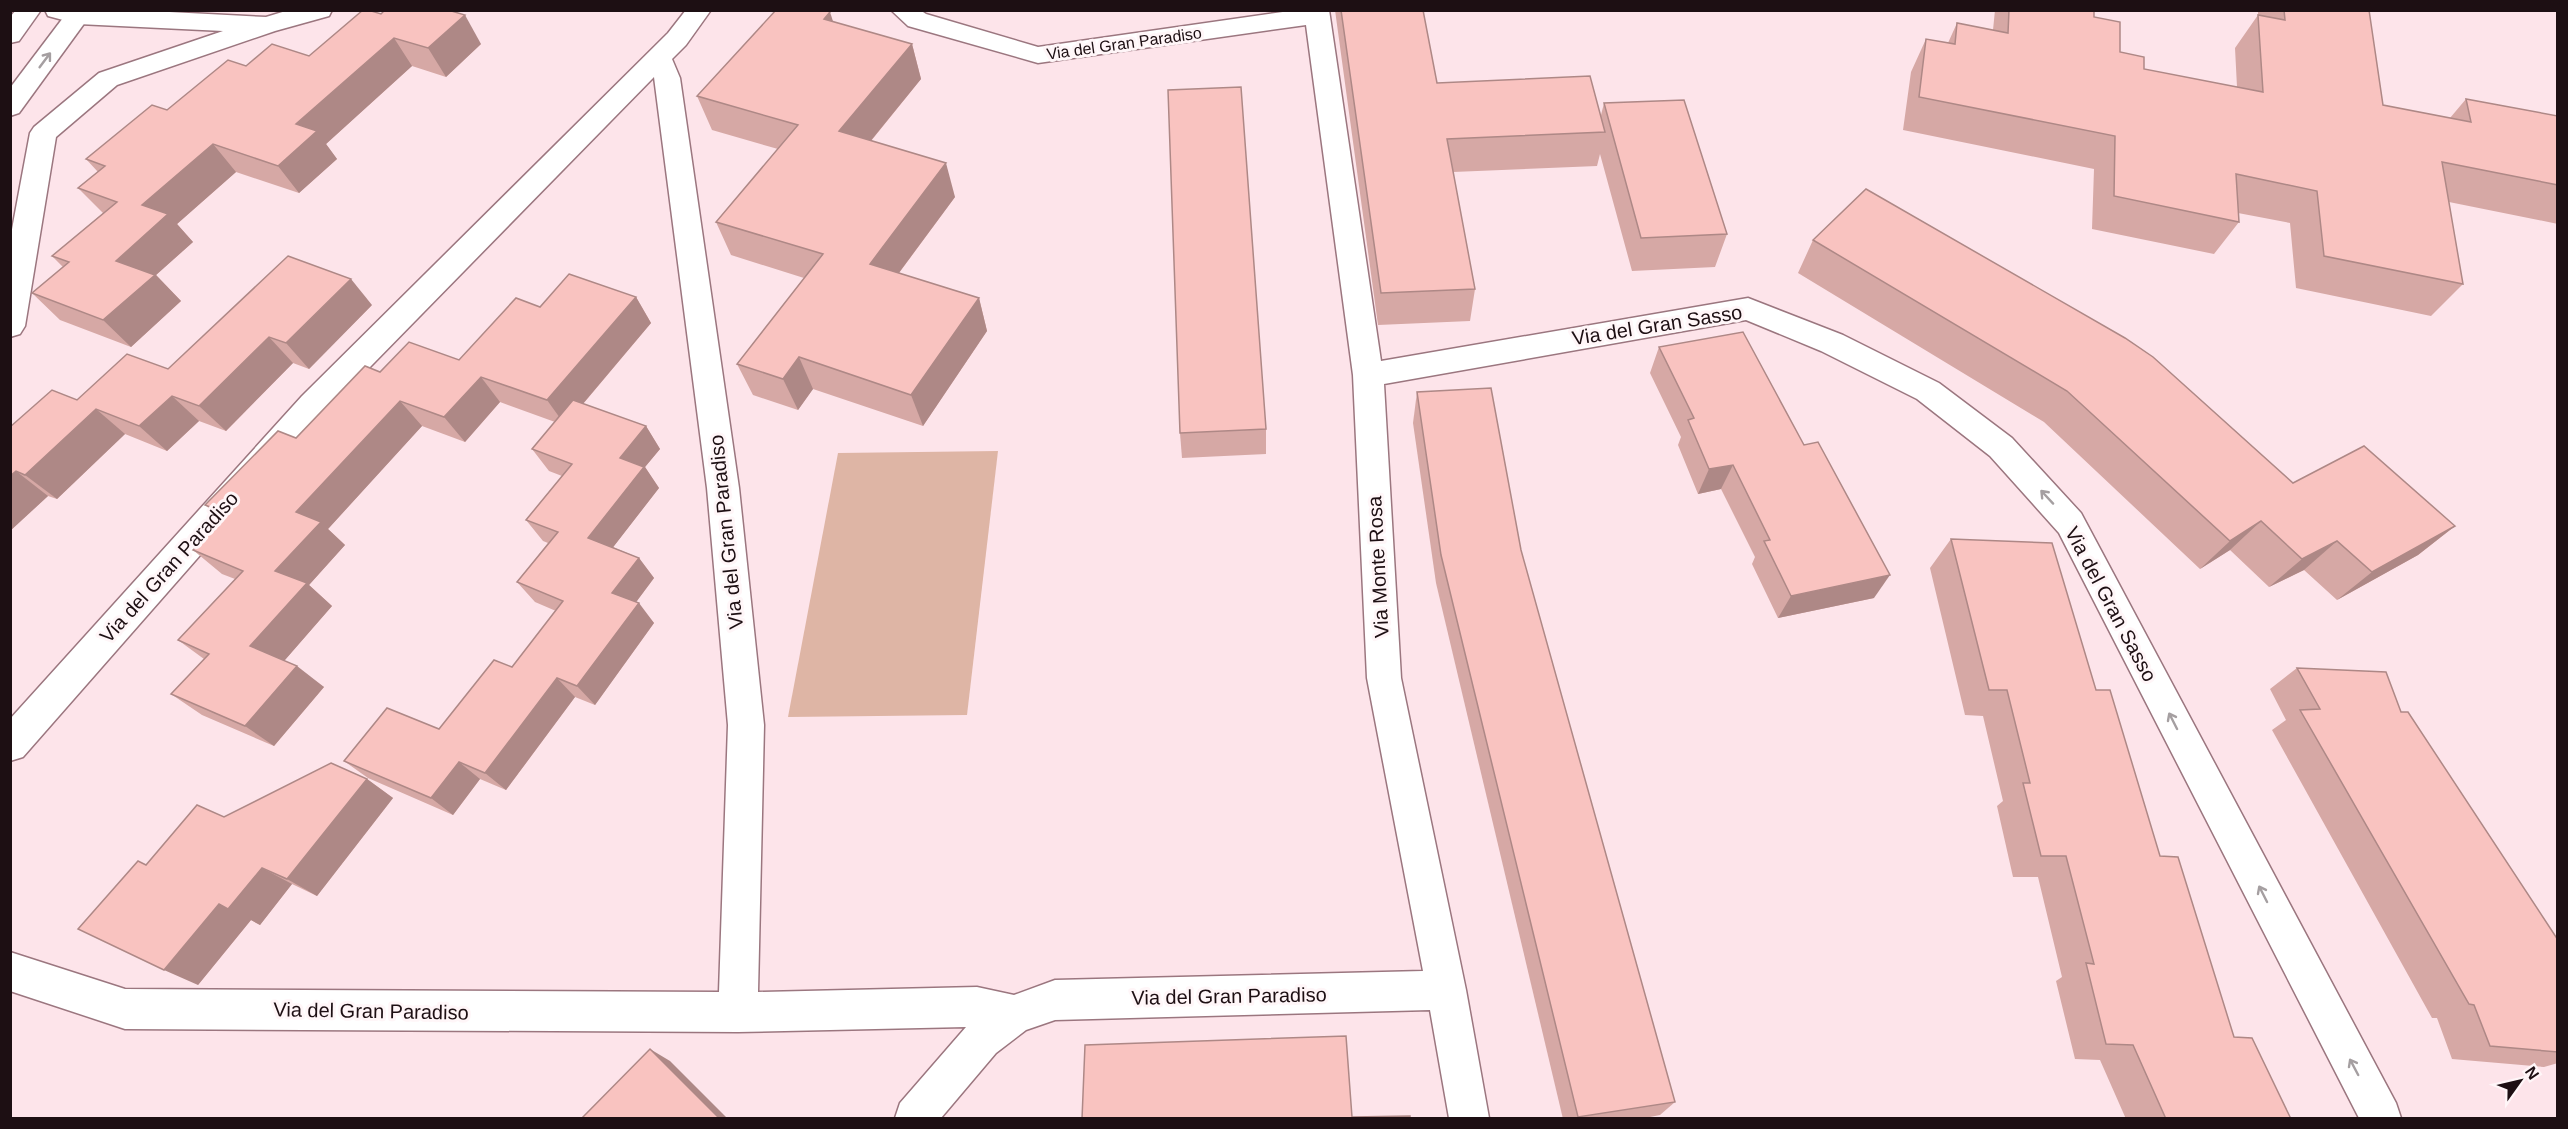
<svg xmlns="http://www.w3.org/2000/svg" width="2568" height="1129" font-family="Arial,sans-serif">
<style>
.green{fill:#deb5a5}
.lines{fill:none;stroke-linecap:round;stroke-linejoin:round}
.street-casing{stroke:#9b767f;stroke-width:3}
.secondary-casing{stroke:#9b767f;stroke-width:3}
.street{fill:#fff;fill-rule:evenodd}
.secondary{fill:#fff;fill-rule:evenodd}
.wall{fill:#d6a8a5}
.shaded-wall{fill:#ae8886}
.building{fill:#f9c3c0;stroke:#ae8886;stroke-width:1.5}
.oneway{stroke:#a59fa1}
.labels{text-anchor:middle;stroke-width:6;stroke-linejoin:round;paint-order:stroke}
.far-street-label{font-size:16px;fill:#1d0f13;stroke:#fff6f8}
.street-label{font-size:20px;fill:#1d0f13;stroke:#fff6f8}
</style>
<rect width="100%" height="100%" fill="#fde4ea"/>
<!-- green -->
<polygon class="green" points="998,451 967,715 788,717 838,453"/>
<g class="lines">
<defs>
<g id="street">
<polygon points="45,10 131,10 266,17 289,10 332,10 329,16 275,31 117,85 56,137 25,326 20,334 10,337 10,240 30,133 34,127 99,73 223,31 78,24 48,16"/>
<polygon points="686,10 711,10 686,45 672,59 680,78 739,488 764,725 758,992 977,987 1014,995 1055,980 1423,971 1367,678 1353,375 1306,25 1038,63 908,26 891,10 920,10 926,14 1038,47 1297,10 1329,10 1381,361 1748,298 1843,335 1939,383 2012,438 2081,513 2396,1103 2401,1118 2359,1118 2059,533 1990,456 1917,399 1821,351 1746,320 1384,384 1401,678 1466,990 1489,1118 1449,1118 1430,1010 1055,1020 1026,1030 996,1053 941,1118 895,1118 900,1103 966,1027 738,1032 125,1029 10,991 10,952 125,989 719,992 728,725 707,488 654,77 324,414 23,757 10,761 10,719 302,396 668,33"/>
</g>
<g id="secondary">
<polygon points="16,10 41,10 19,41 10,43 10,17"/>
<polygon points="69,10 94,10 19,113 10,116 10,88"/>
</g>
</defs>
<!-- street casing -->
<use href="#street" class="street-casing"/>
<!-- secondary casing -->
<use href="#secondary" class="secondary-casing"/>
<!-- street -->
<use href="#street" class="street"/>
<!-- secondary -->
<use href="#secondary" class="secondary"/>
</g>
<!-- wall -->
<g class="wall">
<polygon points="363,10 481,44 446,77 412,66 326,144 337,159 299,193 236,172 177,224 193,242 156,275 181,301 131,347 60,320 32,293 63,267 52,256 103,213 78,188 98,172 86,159 167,110 246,66 309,56"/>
<polygon points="1335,10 1423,10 1437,83 1601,115 1604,103 1727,234 1715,267 1632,271 1600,154 1597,166 1453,172 1475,289 1470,321 1378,325"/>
<polygon points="1995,10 2094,10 2094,17 2120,52 2144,69 2237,87 2235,48 2258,15 2258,10 2369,10 2383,105 2450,118 2466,99 2558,116 2558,224 2449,202 2463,284 2431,316 2296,288 2290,223 2238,213 2239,222 2214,254 2092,229 2094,169 1903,130 1911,72 1926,39 1948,43 1957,23 1993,30"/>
<polygon points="834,22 912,44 921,79 871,141 955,197 899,273 979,298 987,331 923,426 813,389 798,410 753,395 737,364 804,278 731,255 716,222 778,149 712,130 697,96"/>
<polygon points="1813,240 2293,483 2455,526 2418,555 2337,600 2304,570 2269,587 2230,550 2200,569 2044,422 1798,273"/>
<polygon points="636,297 651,323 583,404 646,426 660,449 645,467 659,488 613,547 639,558 654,578 636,602 654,623 595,705 575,697 506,790 480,779 453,815 368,778 344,761 439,729 512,667 556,611 535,602 517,582 548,543 543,541 526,520 562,476 549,471 532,449 555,422 500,402 465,442 422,426 328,529 345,545 309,585 332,606 284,661 324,687 274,746 202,715 171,694 204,659 178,640 235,579 222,574 193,550 223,520 205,505 296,438 380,372 459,360 540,307"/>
<polygon points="372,305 309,369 293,363 226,431 199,421 167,451 125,434 57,499 48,496 10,531 10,427 77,400 168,369"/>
<polygon points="1659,347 1874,598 1778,618 1752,564 1755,557 1721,489 1698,494 1678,445 1681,437 1650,373"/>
<polygon points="1417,392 1521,550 1675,1102 1660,1115 1640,1119 1563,1119 1436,583 1413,423"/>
<polygon points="1266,429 1266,454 1182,458 1180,433"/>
<polygon points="1951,539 2096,690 2160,856 2234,1037 2291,1119 2126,1119 2100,1060 2075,1059 2056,981 2062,977 2038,877 2013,877 1997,806 2003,801 1983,716 1965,715 1930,568"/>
<polygon points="2297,668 2401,712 2558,940 2558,1063 2544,1067 2452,1059 2437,1018 2432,1018 2272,730 2286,720 2270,689"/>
<polygon points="367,779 393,798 317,896 292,884 260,925 251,920 198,985 146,865 224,817"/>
</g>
<!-- shaded-wall -->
<g class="shaded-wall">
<polygon points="830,12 841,46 824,19"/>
<polygon points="465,15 481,44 446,77 428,48"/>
<polygon points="394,38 412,66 326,144 337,159 299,193 278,166 296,124"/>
<polygon points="912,44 921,79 851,165 839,131"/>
<polygon points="213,144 236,172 177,224 193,242 156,275 181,301 131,347 103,320 116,261 142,205"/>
<polygon points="946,163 955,197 881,297 870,264"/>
<polygon points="351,279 372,305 309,369 286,343"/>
<polygon points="636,297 651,323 565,425 547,400"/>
<polygon points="979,298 987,331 923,426 911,395"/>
<polygon points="269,337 293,363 226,431 199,406"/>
<polygon points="799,357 813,389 798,410 783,379"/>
<polygon points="481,377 500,402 465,442 444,417"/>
<polygon points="172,396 199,421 167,451 139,426"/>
<polygon points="400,401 422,426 328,529 345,545 309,585 332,606 278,668 250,646 296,512"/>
<polygon points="96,409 125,434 57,499 25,475"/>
<polygon points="646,426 660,449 645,467 659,488 604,559 588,538 620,458"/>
<polygon points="1733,465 1721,489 1698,494 1709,469"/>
<polygon points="16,471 48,496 10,531 10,476"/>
<polygon points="2261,521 2230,550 2200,569 2230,541"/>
<polygon points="2455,526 2418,555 2337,600 2372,572"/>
<polygon points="2337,541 2304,570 2269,587 2302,559"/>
<polygon points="639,558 654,578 628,613 612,593"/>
<polygon points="1890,575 1874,598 1778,618 1791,596"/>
<polygon points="639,603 654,623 595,705 577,686"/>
<polygon points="297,666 324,687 274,746 245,726"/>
<polygon points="557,678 575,697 506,790 485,773"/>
<polygon points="459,762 480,779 453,815 431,798"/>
<polygon points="367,779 393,798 317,896 287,879"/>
<polygon points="262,868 292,884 260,925 251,920 198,985 164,970 219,904"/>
<polygon points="650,1049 670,1061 728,1119 719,1119"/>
</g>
<!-- building -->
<g class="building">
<polygon points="363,10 368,10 381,14 385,10 448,10 465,15 428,48 394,38 296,124 317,131 278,166 213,144 142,205 168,214 116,261 155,275 103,320 32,293 69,262 52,256 117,202 78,188 105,166 86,159 152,105 167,110 228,60 246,66 272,44 309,56"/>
<polygon points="776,10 826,10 830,12 824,19 912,44 839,131 946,163 870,264 979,298 911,395 799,357 783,379 737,364 823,254 716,222 798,125 697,96"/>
<polygon points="1341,10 1423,10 1437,83 1590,76 1605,132 1447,139 1475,289 1381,293"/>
<polygon points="2009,10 2094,10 2094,17 2120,22 2120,52 2144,57 2144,69 2263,92 2258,15 2285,20 2284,10 2369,10 2383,105 2471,122 2466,99 2558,116 2558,185 2442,162 2463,284 2324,256 2317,191 2236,174 2239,222 2114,196 2115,136 1919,97 1926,39 1955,44 1957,23 2008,33"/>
<polygon points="1241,87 1266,429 1180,433 1168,90"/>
<polygon points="1684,100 1727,234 1641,238 1604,103"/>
<polygon points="1866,189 2125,338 2153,357 2293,483 2364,446 2455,526 2372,572 2337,541 2302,559 2261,521 2230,541 2067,391 1813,240"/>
<polygon points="288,256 351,279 286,343 269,337 199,406 172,396 139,426 96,409 25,475 16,471 10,476 10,427 52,390 77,400 127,354 168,369"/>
<polygon points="569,274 636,297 547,400 481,377 444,417 400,401 296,512 321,522 275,571 307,583 250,646 297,666 245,726 171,694 209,654 178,640 243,571 193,550 228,514 205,505 278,431 296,438 365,366 380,372 409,342 459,360 516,298 540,307"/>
<polygon points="1743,332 1804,445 1818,442 1890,575 1791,596 1764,541 1770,540 1733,465 1709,469 1688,420 1694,418 1659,347"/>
<polygon points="1491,388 1521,550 1675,1102 1578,1117 1441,555 1417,392"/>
<polygon points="573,400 646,426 620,458 644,467 588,538 639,558 612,593 639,603 577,686 557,678 485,773 459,762 431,798 344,761 387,708 439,729 494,660 512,667 563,601 517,582 558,532 526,520 572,464 532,449"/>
<polygon points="1951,539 2052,543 2096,690 2110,690 2160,856 2178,857 2234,1037 2252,1038 2291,1119 2166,1119 2133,1045 2106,1044 2086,963 2094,964 2066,856 2041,856 2023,783 2030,783 2007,690 1989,690"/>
<polygon points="2297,668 2386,672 2401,712 2408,712 2558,940 2558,1052 2490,1046 2474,1005 2469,1004 2300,710 2320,709"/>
<polygon points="331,763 367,779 287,879 262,868 228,909 219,904 164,970 78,929 138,861 146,865 197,805 224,817"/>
<polygon points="1346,1036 1352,1117 1410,1116 1410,1119 1082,1119 1085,1045"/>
<polygon points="650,1049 719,1118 719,1119 581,1119"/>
</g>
<!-- one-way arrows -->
<defs><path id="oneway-shaft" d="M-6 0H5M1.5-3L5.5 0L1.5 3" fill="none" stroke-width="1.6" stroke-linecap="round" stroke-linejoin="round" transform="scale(1.5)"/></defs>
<g class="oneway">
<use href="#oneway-shaft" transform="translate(45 60) rotate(-53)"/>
<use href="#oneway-shaft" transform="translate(2047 497) rotate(-133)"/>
<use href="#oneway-shaft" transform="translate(2173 721) rotate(-117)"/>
<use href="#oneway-shaft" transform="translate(2263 894) rotate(-117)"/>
<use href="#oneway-shaft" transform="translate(2354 1067) rotate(-118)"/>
</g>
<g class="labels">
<!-- far-street labels -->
<g class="far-street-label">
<text transform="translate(1124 43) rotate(-8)" y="6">Via del Gran Paradiso</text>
</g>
<!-- street labels -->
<g class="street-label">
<text transform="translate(1657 325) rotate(-9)" y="7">Via del Gran Sasso</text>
<text transform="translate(726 532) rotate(-96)" y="7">Via del Gran Paradiso</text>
<text transform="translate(169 567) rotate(-48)" y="7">Via del Gran Paradiso</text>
<text transform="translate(1378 567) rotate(-93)" y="7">Via Monte Rosa</text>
<text transform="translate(2111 604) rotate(62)" y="7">Via del Gran Sasso</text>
<text transform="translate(1229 996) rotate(-1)" y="7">Via del Gran Paradiso</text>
<text transform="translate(371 1011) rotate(1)" y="7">Via del Gran Paradiso</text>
</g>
</g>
<!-- border -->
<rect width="2568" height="1129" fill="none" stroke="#1d0f13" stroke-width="24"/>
<!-- north arrow -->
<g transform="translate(2520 1081) rotate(56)" stroke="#fff6f8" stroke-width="4.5" paint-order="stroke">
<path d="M0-4.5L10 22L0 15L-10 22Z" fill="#1d0f13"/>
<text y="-9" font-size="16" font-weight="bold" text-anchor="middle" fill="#1d0f13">N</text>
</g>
</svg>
